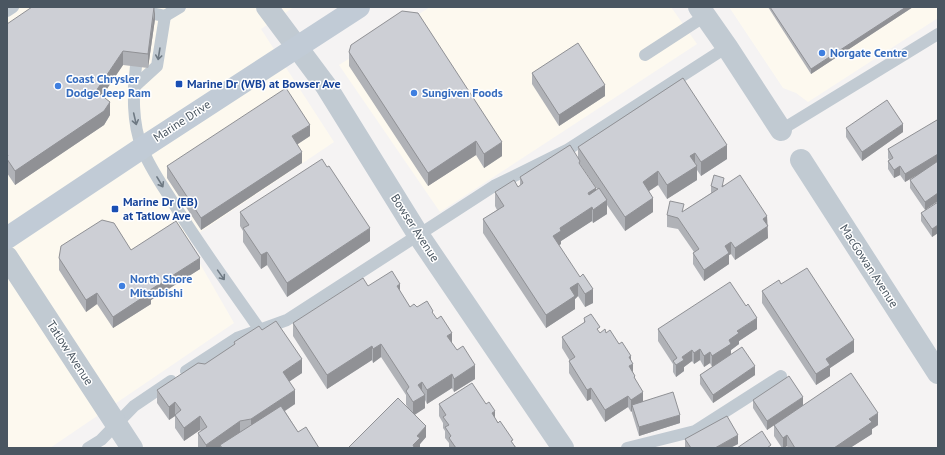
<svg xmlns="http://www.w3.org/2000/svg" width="945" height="455" font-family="'PT Sans',sans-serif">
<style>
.commercial{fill:#fdf9ef}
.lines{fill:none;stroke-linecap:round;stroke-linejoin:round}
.service{stroke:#c1cad2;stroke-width:12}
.minor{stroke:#c1cad2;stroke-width:22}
.secondary{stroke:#c1cbd6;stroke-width:22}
.wall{fill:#b0b2b7;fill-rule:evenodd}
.shaded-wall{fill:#909195}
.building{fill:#cdcfd5;stroke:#909195}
.oneway{stroke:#6e7983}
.shop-dot{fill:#3f7fe0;stroke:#fff;stroke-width:1.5}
.transit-dot{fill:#1a4fb4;stroke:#fff;stroke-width:1.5}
.labels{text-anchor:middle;stroke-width:3;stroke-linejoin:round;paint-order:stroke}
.shop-label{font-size:12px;font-weight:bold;fill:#366cbe;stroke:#fff;text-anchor:start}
.transit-label{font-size:12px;font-weight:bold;fill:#164399;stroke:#fff;text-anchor:start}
.street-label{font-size:12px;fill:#4a5661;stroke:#fff}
</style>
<rect width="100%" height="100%" fill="#f5f3f3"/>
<!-- commercial -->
<g class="commercial">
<polygon points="7,7 294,7 261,29 334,142 187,241 234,323 50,448 7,448"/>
<polygon points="430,7 671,7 697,44 440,212 339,65"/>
<polygon points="729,7 938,7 938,18 808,102 796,93 783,88"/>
</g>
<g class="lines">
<!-- service -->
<g class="service">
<polyline points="7,11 13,7"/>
<polyline points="140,11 165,16 180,7"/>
<polyline points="645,55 705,16"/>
<path d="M136,66C133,94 132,122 142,148C150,169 165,189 177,209C203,250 232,290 260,330"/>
<polyline points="134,87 157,66 165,16"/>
<polyline points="781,130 938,34"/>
<polyline points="186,371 237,338 287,320 494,186 567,150 727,47"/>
<polyline points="88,448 101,440 134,406 171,381"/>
<polyline points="627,448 695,431 781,376"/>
</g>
<!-- minor -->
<g class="minor">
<polyline points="267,7 326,86 419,236 563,448"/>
<polyline points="699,7 727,47 781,130"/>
<polyline points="801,160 938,373"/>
<polyline points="7,257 132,448"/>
</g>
<!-- secondary -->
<polyline class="secondary" points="7,238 142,148 359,7"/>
</g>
<!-- wall -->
<g class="wall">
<polygon points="768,7 913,7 811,74"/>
<polygon points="155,19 148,68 123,65 102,96 110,115 104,125 15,185 7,173 7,24"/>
<polygon points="349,52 502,156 484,168 476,155 428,186 349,66"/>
<polygon points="532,73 605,96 559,126 532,84"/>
<path d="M683,78L727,159L701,176L697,170V180L667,199L658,185L649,191L653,212L625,231L607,205V214L593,223L592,221L561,241V244L559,245L593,303L585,307L578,296L575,299V309L546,328L483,233V219L497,210L495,206V192L518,187L520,186V177L578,158V147ZM580,164L597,189L596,190L580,165Z"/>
<polygon points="938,123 938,201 925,210 910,188 910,180 918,174 905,182 900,175 894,178 888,169 888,161 889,160 888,158 888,149"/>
<polygon points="846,128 903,132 862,161 846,137"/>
<polygon points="310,136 297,144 302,163 201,230 167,178 167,166"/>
<polygon points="724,185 767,216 768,238 735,260 731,254 729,255 729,264 704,281 693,264 693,253 694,252 678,229 667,227 667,215 684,211 711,193 711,186"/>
<polygon points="938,202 938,233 932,237 921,221 921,213"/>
<polygon points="240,212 370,241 287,297 267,265 261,269 243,242 243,231 240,226"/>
<polygon points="131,250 200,269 151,300 151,304 113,328 97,304 86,312 59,270 59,258"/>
<polygon points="781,284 854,352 830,368 830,376 816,385 762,303 762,291"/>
<polygon points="368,286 400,292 410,307 417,307 433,314 475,379 454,392 452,388 427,404 425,400 425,408 415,414 426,437 420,444 420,448 407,406 406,405 406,395 381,357 373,363 372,360 327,389 293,336 293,323"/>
<polygon points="584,318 600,333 606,333 619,344 631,360 633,373 643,402 680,423 639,436 632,413 632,411 631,412 628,407 605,422 591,399 587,401 569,373 569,361 570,361 562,348 562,337 584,323"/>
<polygon points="658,329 757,329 739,341 739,344 731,350 731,355 755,375 713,403 700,384 700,375 712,367 710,363 704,367 700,360 694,364 692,361 684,367 684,371 676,377 673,372 673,364 658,341"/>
<polygon points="262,330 302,373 289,381 295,404 285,411 298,432 319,448 199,448 198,447 198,433 201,431 200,430 184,441 175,428 175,416 169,420 157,403 157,390 205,364 234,345 234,342"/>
<polygon points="753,400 803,405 878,425 872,429 872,434 850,448 788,448 787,446 784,448 782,448 774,436 774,425 767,430 753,408"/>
<polygon points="439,404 495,418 516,448 449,448 449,443 445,438 445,431 443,428 443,423 439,416"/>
<polygon points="685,439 738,444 730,448 686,448 685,447"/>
</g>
<!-- shaded-wall -->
<g class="shaded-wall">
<polygon points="155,7 155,19 148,68 148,54"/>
<polygon points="906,7 913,7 811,74 811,69"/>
<polygon points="123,51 123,65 96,105 96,91"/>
<polygon points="605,85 605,96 559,126 559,115"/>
<polygon points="110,102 110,115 104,125 15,185 15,171"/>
<polygon points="903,124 903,132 862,161 862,152"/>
<polygon points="310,125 310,136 292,148 292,136"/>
<polygon points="476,141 476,155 428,186 428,173"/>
<polygon points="502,142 502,156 484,168 484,154"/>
<polygon points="727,145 727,159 701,176 701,162"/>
<polygon points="302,152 302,163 201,230 201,218"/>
<polygon points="695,153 695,167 690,156"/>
<polygon points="938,154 938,163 905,182 905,174"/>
<polygon points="697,166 697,180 667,199 667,185"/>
<polygon points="900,166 900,175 894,178 894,170"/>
<polygon points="658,171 658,185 643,195 643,182"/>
<polygon points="596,188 596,202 588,193"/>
<polygon points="938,193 938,201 925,210 925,202"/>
<polygon points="653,198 653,212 625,231 625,217"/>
<polygon points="607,200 607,214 593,223 593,210"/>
<polygon points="592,207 592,221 561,241 561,244 553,249 553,236 560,228"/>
<polygon points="767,216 768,238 735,260 735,248 763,219"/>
<polygon points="938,225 938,233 932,237 932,229"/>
<polygon points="370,228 370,241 287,297 287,283"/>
<polygon points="731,242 731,254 729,255 729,264 704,281 704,270 725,246"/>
<polygon points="267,252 267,265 261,269 261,255"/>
<polygon points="200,258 200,269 151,300 151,304 113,328 113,317 150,290"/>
<polygon points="578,283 578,296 575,299 575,309 546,328 546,315 570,288"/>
<polygon points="400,284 400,298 397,286"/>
<polygon points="593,289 593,303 585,307 585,294"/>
<polygon points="97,293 97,304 86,312 86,300"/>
<polygon points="757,318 757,329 739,341 739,344 731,350 731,355 712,367 712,356 729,340 737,331"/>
<polygon points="452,333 452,346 447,336"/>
<polygon points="854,340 854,352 830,368 830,376 816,385 816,374 826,359"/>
<polygon points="381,344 381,357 373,363 373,349"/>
<polygon points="372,346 372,360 327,389 327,375"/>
<polygon points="700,349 700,360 694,364 694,353"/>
<polygon points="692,350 692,361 684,367 684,371 676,377 676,365 682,357"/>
<polygon points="710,352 710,363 704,367 704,356"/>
<polygon points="631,356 631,365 633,364 633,375 629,378 629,357"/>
<polygon points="302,359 302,373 283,386 283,372"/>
<polygon points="475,365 475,379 454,392 454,379"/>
<polygon points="755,366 755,375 713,403 713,395"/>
<polygon points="452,374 452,388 427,404 427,390"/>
<polygon points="422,382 422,396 418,385"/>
<polygon points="591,388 591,399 587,401 587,390"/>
<polygon points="295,390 295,404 251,433 251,419"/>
<polygon points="643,392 643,404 632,405 632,411 631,412 631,400"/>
<polygon points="425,395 425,408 413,416 413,402"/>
<polygon points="628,396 628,407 605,422 605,410"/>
<polygon points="803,397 803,406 767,430 767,421"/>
<polygon points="175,402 175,416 175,415 175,416 169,420 169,407"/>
<polygon points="495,411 495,422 492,413"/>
<polygon points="878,413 878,425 872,429 872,434 850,448 834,448 869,419"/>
<polygon points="680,415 680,423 639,436 639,427"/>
<polygon points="200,416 200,430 184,441 184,428"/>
<polygon points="240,421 240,435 220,445 220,448 206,448 206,445"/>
<polygon points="426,426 426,437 420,444 420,448 413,448 413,445 417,436"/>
<polygon points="738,435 738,444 730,448 715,448"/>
<polygon points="787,435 787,446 784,448 783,448 783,438"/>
</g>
<!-- building -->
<g class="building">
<polygon points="32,7 154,7 148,54 123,51 96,91 110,102 104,111 15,171 7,159 7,157 8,156 7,154 7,24"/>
<polygon points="770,7 906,7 811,69"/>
<polygon points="402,11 418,13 502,142 484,154 476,141 428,173 349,52 351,45"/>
<polygon points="578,43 605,85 559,115 532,73"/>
<polygon points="683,78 727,145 701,162 695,153 690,156 697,166 667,185 658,171 643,182 653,198 625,217 578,147"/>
<polygon points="286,88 310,125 292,136 302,152 201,218 167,166"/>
<polygon points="887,100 903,124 862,152 846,128"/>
<polygon points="937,120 938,123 938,154 905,174 900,166 894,170 888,161 893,158 888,149"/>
<polygon points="570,145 580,161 579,163 596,188 588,193 589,195 599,188 607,200 593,210 592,207 560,228 561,231 553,236 580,277 583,274 593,289 585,294 578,283 570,288 575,296 546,315 483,219 504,206 495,192 514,180 518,187 523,183 520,177"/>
<polygon points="322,159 327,167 329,166 370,228 287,283 267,252 261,255 243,228 249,225 240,212"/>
<polygon points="938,161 938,193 925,202 910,180"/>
<polygon points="714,175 724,178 722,187 740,175 767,216 763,219 768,226 735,248 731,242 725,246 729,253 704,270 693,253 699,249 678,218 667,215 670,201 684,204 682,212 718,189 711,186"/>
<polygon points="938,202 938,225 932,229 921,213"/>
<polygon points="102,220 114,223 131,250 176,221 200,258 150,290 151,292 113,317 97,293 86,300 59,258 61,246"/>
<polygon points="807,268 854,340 826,359 830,365 816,374 762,291 779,280 781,284"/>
<polygon points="392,271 400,284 397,286 410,307 414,304 417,307 427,301 433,311 432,312 437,319 441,316 452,333 447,336 457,350 463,346 475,365 454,379 452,374 427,390 422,382 418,385 425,395 413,402 406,391 409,387 381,344 373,349 372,346 327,375 293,323 363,278 368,286"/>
<polygon points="730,282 746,306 748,304 757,318 737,331 739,333 729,340 731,344 712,356 710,352 704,356 700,349 694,353 692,350 682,357 684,360 676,365 673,361 677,358 658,329"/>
<polygon points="591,314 600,327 597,329 600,333 605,329 606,333 610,330 619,344 622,342 631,356 629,357 633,364 629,366 635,376 634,377 643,392 631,400 628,396 605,410 591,388 587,390 569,361 575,357 562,337 585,322 584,318"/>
<polygon points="276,321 302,359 283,372 295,390 251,419 240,421 206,445 198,433 207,427 200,416 184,428 175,415 181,410 175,402 169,407 157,390 198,363 205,364 235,344 234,342 259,326 262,330"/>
<polygon points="742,347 755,366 713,395 700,375"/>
<polygon points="851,373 878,413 869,419 872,422 834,448 795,448 787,435 783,438 774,425"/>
<polygon points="789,376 803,397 767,421 753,400"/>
<polygon points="472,383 486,404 489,402 495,411 492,413 498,423 500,421 513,440 511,441 516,448 456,448 449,438 451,436 445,427 449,425 443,417 446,415 439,404"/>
<polygon points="673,392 680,415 639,427 632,405"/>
<polygon points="398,398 426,426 417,436 420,438 413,445 414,447 414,448 348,448"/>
<polygon points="281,406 298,432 306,427 319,448 222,448 220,445"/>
<polygon points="727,416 738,435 715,448 691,448 685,439"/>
<polygon points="762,431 771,445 767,448 737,448"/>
</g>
<!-- one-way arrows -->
<defs><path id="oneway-shaft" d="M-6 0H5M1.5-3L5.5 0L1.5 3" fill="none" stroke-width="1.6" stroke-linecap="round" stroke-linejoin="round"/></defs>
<g class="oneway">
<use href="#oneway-shaft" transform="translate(159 54) rotate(99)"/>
<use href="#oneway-shaft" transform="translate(135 119) rotate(77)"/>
<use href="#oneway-shaft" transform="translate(160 182) rotate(59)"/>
<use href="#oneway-shaft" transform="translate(221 275) rotate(55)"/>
</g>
<!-- markers -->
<g class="shop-dot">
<circle cx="822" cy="53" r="4"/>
<circle cx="58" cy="86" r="4"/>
<circle cx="414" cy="93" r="4"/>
<circle cx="122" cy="286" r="4"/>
</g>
<g class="transit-dot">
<rect x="175" y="80" width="8" height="8" rx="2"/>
<rect x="111" y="205" width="8" height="8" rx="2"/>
</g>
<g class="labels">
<!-- shop labels -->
<g class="shop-label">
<text x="830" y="57">Norgate Centre</text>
<text x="66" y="83">Coast Chrysler<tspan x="66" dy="14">Dodge Jeep Ram</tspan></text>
<text x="422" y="97">Sungiven Foods</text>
<text x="130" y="283">North Shore<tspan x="130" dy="14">Mitsubishi</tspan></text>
</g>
<!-- transit labels -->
<g class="transit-label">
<text x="187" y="88">Marine Dr (WB) at Bowser Ave</text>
<text x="123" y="206">Marine Dr (EB)<tspan x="123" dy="14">at Tatlow Ave</tspan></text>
</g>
<!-- street labels -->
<g class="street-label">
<text transform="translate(182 121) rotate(-33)" y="4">Marine Drive</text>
<text transform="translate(415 228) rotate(57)" y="4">Bowser Avenue</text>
<text transform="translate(869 266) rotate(57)" y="4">MacGowan Avenue</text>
<text transform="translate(70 353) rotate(57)" y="4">Tatlow Avenue</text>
</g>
</g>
<!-- border -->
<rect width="945" height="455" fill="none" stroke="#4a5661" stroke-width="16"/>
</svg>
